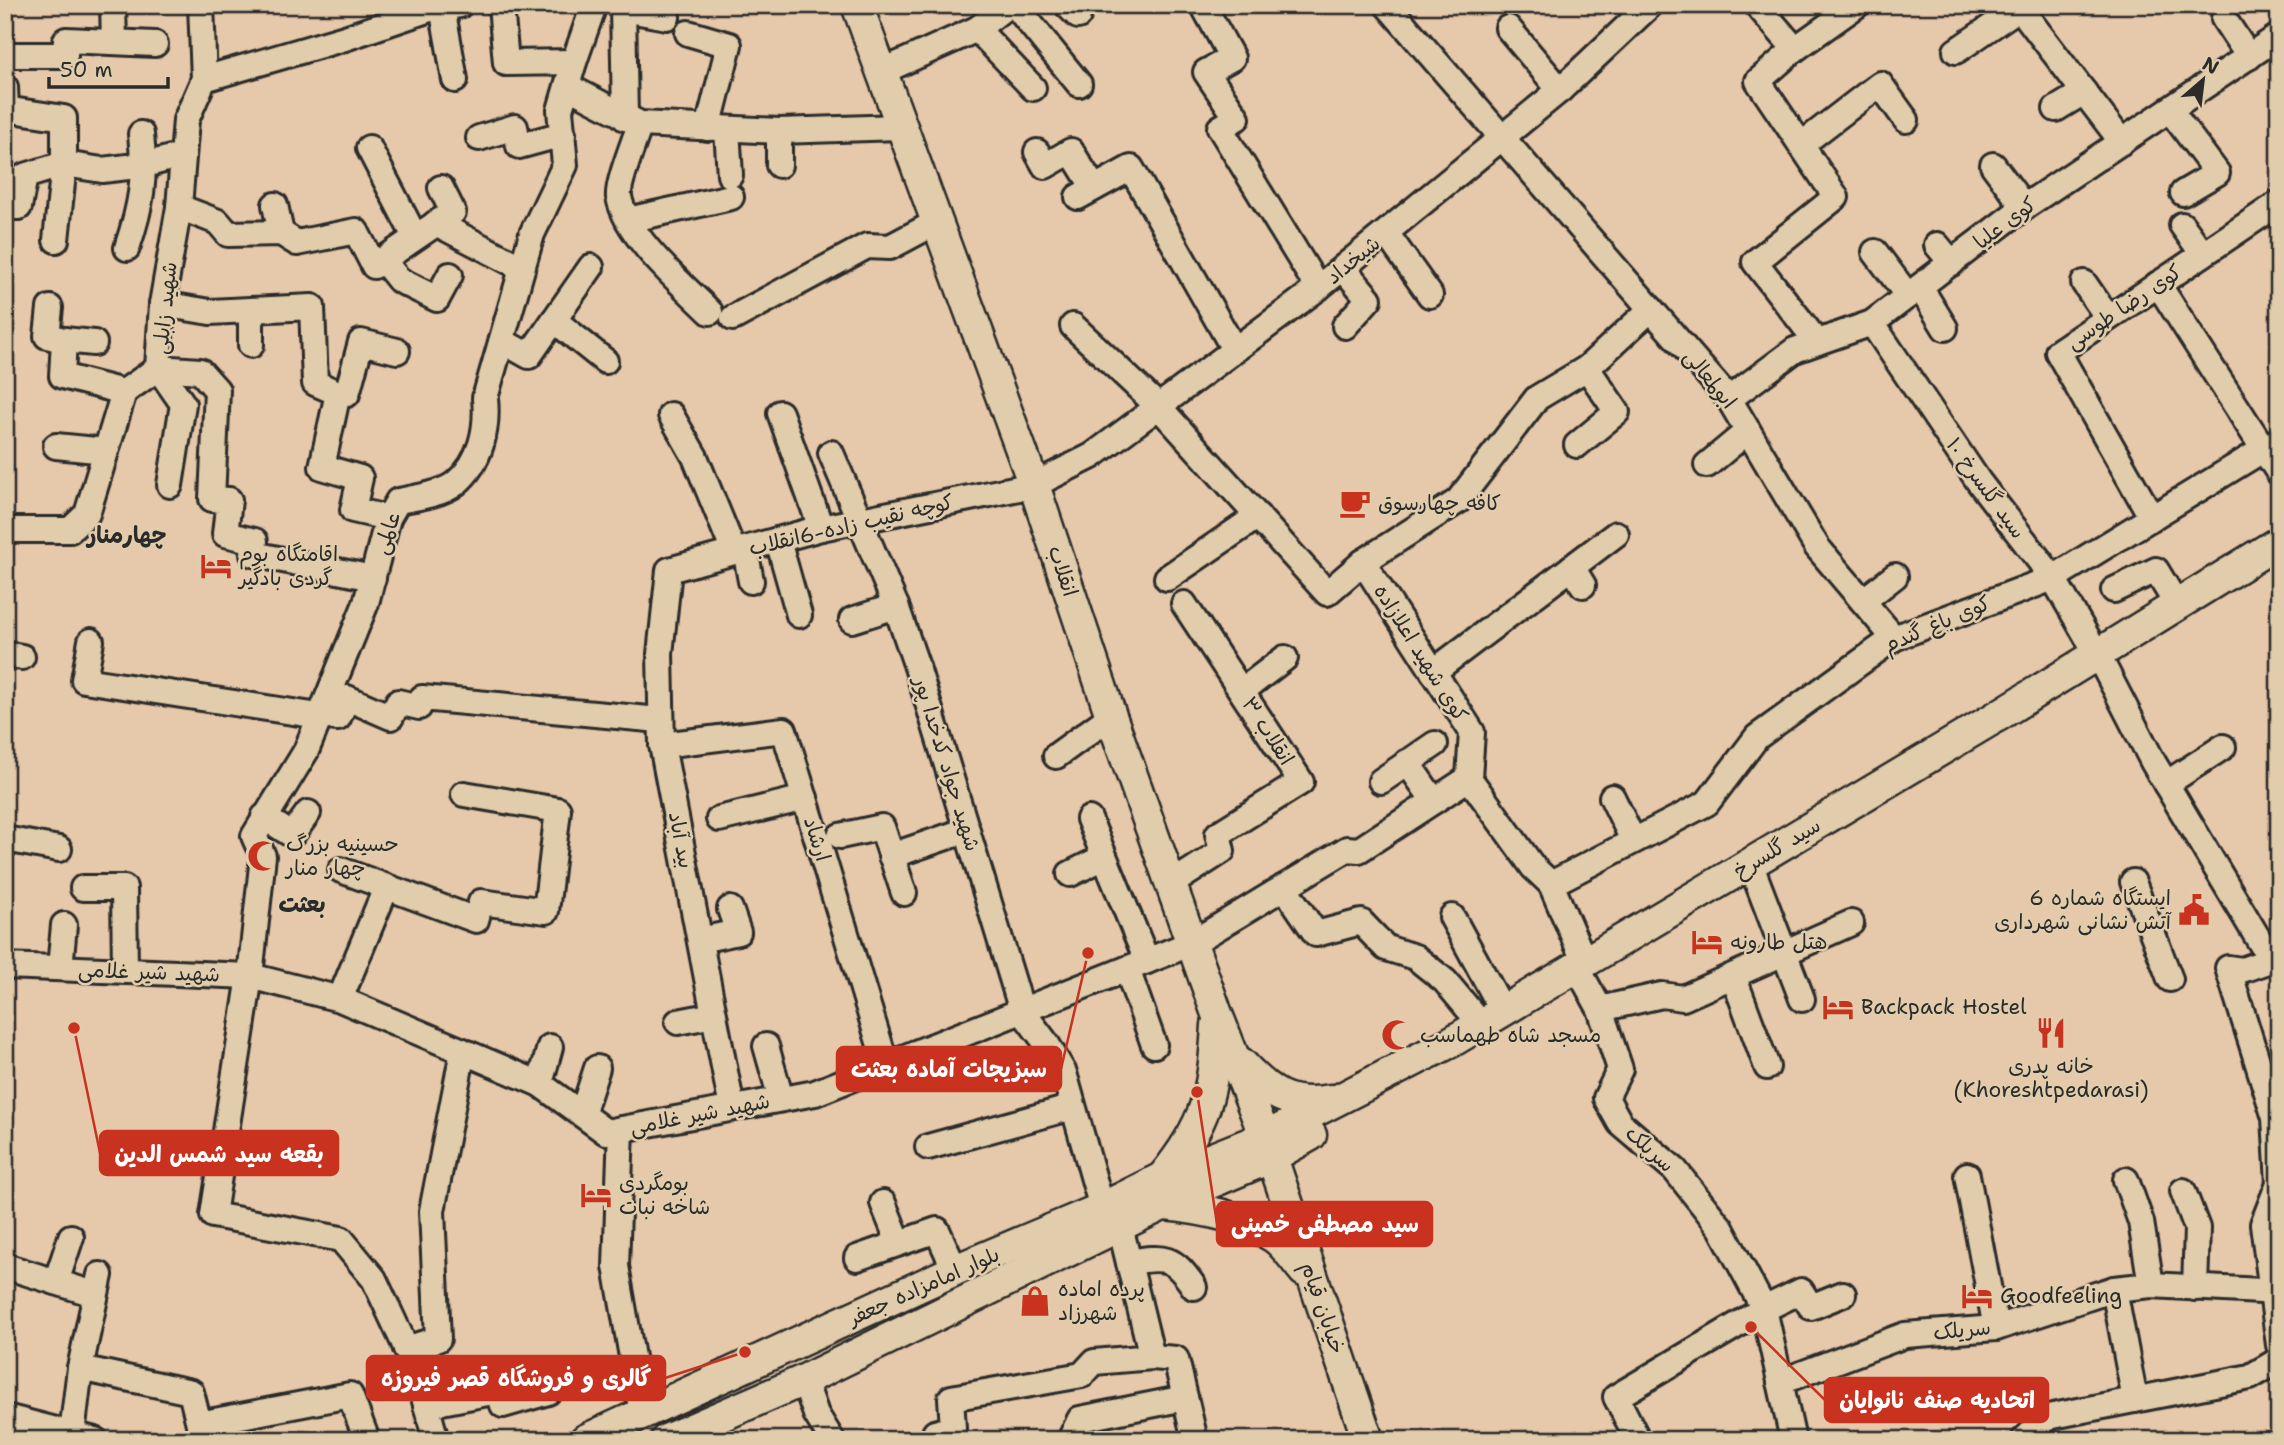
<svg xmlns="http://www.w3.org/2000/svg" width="2284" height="1445" font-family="'Shantell Sans','Playpen Sans Arabic',sans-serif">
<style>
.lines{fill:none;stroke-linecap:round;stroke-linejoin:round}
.minor-casing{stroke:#2b2b2b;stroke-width:30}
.major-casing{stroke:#2b2b2b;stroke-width:35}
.minor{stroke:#e1cdab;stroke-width:24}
.major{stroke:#e1cdab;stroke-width:30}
.labels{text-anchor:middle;stroke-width:5;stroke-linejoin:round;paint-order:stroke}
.street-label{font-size:21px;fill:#2b2b2b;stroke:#e1cdab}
.poi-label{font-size:21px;fill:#2b2b2b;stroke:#e1cdab;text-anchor:start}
.neighbourhood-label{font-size:23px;font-weight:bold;fill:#2b2b2b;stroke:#e1cdab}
.leader{fill:none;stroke:#c8321e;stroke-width:2.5}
.callout-dot{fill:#c8321e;stroke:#e1cdab;stroke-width:2.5}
.callout{fill:#c8321e;stroke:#c8321e;stroke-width:2.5}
.callout-label{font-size:23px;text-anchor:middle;font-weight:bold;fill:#fff}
</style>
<rect width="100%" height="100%" fill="#e6c8aa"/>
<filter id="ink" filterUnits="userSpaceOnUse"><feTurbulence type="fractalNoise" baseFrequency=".0143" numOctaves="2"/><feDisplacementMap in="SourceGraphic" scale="14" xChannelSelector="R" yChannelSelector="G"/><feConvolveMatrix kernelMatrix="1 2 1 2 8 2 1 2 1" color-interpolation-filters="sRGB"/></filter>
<g filter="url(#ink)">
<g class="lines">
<defs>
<g id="minor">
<polyline points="113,5 114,42"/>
<polyline points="201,5 204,79 345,38 430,9 460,5"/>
<polyline points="623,5 625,118"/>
<polyline points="1015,5 1079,84"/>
<polyline points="1067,5 1078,16"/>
<polyline points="1203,5 1232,58 1206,72 1237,118 1220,128 1318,288"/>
<polyline points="1387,5 1729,399 1817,547 1894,638"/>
<polyline points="1757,5 1795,49 1758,81 1836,197 1755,262 1817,342"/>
<polyline points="442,7 455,80"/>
<polyline points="2020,8 2122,142"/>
<polyline points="623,9 667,17"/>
<polyline points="2224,19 2249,57"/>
<polyline points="1508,28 1560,90"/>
<polyline points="977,29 1033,88"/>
<polyline points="688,33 729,45 708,128"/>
<polyline points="1795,49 1857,5"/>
<polyline points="1956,51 2023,5"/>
<polyline points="5,55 65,55 66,40 155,44"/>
<polyline points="574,62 594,5"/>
<polyline points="881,72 977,29 1008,5"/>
<polyline points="567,86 640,124 779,131 900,127"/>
<polyline points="5,87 6,109"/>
<polyline points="5,109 64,118 64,164 56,240"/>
<polyline points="2056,109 2084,92"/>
<polyline points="2170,110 2217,173 2183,193"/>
<path d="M640,124C635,140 617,184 619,197C627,238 681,283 710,312"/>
<polyline points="727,130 730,175"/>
<polyline points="779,131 779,165"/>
<polyline points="479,138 515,127 519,146 563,134"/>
<polyline points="1801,145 1880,84 1906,120"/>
<polyline points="369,148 415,237"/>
<polyline points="1037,152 1045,166 1071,151 1094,188"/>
<polyline points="1993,165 2024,207"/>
<polyline points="1078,197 1131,168 1234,349"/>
<polyline points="275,205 281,233"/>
<polyline points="5,207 19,207 25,176 64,164 102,170 145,165 182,155"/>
<polyline points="179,207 218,222 228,234 281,233 297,243 356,231 374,266 453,212 441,188"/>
<polyline points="628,220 731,197"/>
<polyline points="436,223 522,268"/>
<polyline points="2182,225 2203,254"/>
<polyline points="1386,233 1430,295"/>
<polyline points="1937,245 1952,263"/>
<path d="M127,248C141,206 146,179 141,134"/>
<polyline points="1875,252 1908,296"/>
<polyline points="383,260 399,280 437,299 450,275"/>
<polyline points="1343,268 1369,299 1345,326"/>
<polyline points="2084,283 2108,318"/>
<polyline points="2158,284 2279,473"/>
<polyline points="1920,287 1945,328"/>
<polyline points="162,304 210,312 312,307 315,383 338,393 322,467 360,478 353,510 388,518"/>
<polyline points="50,308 47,336 64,340 62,376 124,392"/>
<polyline points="733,318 867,246 890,247 935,223"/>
<polyline points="554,320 605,361"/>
<polyline points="1872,323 1979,482 2053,578 2097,654"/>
<polyline points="1073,326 1159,407 1327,593 1363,562 1458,501 1537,398 1587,368 1651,309"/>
<polyline points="64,340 94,343"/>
<polyline points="502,341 529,356 591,267"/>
<polyline points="251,345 251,310"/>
<polyline points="158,368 200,371 217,390 212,499 229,500 225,534 255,541 253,554 373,578"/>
<polyline points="158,368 183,404 170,485"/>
<polyline points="338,393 347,394 361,342 397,351"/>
<polyline points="1729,399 1795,350 1872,323 2024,207 2279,36"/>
<polyline points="780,413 821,528"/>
<polyline points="671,415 695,457 734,552"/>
<polyline points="1577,445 1617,412 1587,368"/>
<polyline points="56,446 106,451"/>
<polyline points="831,453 896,606 917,667 1022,1011 1047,1044 1064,1073 1102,1208"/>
<polyline points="1707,465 1748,431"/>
<polyline points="2152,518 2058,352 2279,203"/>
<polyline points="5,530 70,530 87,514 124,392 158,368 162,304 179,207 186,120 204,79"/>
<polyline points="778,540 799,615"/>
<polyline points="745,549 751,581"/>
<polyline points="1363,562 1472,732 1469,778 1533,867 1551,884 1585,963"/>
<polyline points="1572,567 1583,585"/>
<polyline points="1167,578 1258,516"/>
<polyline points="2114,590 2156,570 2177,605"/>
<polyline points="1863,601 1895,576"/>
<polyline points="852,620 896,606"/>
<polyline points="91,641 84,680 319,716 338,718 347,698 391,717 398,702 419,707 422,698 660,720"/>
<polyline points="5,654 22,657"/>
<polyline points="2103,665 2153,762 2271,960"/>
<polyline points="1433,672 1616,534"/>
<polyline points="1242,691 1285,658"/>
<polyline points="662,745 784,730 886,1065"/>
<polyline points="1056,756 1111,716"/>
<polyline points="1407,762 1434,801"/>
<polyline points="1381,781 1435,744"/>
<polyline points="2166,784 2223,747"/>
<polyline points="1612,797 1633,840"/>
<polyline points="264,817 292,835 308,813"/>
<polyline points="719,819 805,798"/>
<polyline points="1089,819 1147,961"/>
<polyline points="840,836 882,827 904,893"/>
<polyline points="5,839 59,849"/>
<polyline points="891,856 967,830"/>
<polyline points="341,870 476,920 481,902 546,911 558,810 464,794"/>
<polyline points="1070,874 1104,857"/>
<polyline points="1755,876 1802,999"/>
<polyline points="2133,882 2170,979"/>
<polyline points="1171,884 1222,851 1218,834 1301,782 1184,604"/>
<polyline points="1551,884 1707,803 1757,737 1894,638 2053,578 2279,440"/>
<polyline points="1284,887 1316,934 1361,922 1386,948 1415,957 1445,981 1481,1024"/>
<polyline points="83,888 124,888 125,971"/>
<polyline points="1452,917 1503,1011"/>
<polyline points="700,940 738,932 730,909"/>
<polyline points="2279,957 2242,970 2228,968 2275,1118 2279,1183 2263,1224 2279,1345"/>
<polyline points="5,966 250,976 340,999 540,1084 606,1132 815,1093 1192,943 1347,849 1359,850 1469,778"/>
<polyline points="60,968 64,925"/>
<polyline points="1127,969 1154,1045"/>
<polyline points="1583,978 1600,1009 1620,1069 1606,1098 1620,1123 1675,1170 1721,1228 1764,1309 1793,1440"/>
<polyline points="1734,978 1767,1067"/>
<polyline points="340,999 386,888"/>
<polyline points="1600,1009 1662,995 1683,998 1851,923"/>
<polyline points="678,1022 714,1015"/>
<polyline points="766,1046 781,1099"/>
<polyline points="540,1084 550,1047"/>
<polyline points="732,1108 662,745 660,654 669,570 821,528 1034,485 1092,456 1318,288 1560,90 1650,5"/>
<polyline points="582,1114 597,1068"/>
<polyline points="621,1129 616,1266 642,1414"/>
<polyline points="928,1147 1073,1107"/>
<polyline points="1967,1175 1996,1328"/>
<polyline points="2126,1180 2141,1222 2151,1285"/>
<polyline points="2183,1191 2197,1228 2195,1288"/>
<polyline points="883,1203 899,1243"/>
<polyline points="1120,1226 1152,1357 1176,1359 1195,1440"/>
<polyline points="857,1258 937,1230 955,1270"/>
<path d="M1129,1262C1165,1256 1173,1256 1194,1287"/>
<polyline points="5,1266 94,1294"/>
<polyline points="56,1282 71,1237"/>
<polyline points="2114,1289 2135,1400"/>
<polyline points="406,1349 438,1339 432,1211 463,1051"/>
<polyline points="80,1368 191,1392 199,1424 350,1395 367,1440"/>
<polyline points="804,1380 816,1414 832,1440"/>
<polyline points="1780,1382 1905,1335 1996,1328 2114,1289 2151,1285 2279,1292"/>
<polyline points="426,1405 498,1391 503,1405 548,1392"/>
<polyline points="10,1418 95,1440"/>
<polyline points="72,1434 80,1368 100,1275"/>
<path d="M436,1440L416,1369L374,1279L341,1239L213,1215L250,976L263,856L254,836L306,751L366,603L388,518L398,501C415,498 443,494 456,483C481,462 488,429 485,398L532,234L565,165L560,110L574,62L506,63L501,5"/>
<polyline points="937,1440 935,1433 953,1428 951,1398 1082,1375 1094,1362 1152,1357"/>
<polyline points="1070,1440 1080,1419 1185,1398"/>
<polyline points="1638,1440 1616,1397 1764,1309 1801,1291 1811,1307 1843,1294"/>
<polyline points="2024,1440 2048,1417 2250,1377 2279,1360"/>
</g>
<g id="major">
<polyline points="857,5 1034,485 1111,716 1217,1014 1265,1137 1368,1440"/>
<path d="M1241,1063C1269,1093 1288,1108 1331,1100"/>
<path d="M1162,1178C1207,1123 1213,1094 1217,1025"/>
<path d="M1165,1205C1203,1209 1242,1216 1275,1238C1286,1246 1295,1261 1304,1271"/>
<polyline points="585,1440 955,1270 1102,1208 1160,1179 1265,1137 1451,1042 1991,720 2279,542"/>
<polyline points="666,1440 804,1380 1189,1192 1272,1157 1311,1135"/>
</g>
</defs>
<!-- minor casing -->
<use href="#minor" class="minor-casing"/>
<!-- major casing -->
<use href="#major" class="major-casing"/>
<!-- minor -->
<use href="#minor" class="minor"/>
<!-- major -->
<use href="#major" class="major"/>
</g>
</g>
<!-- icons -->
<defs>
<symbol id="cafe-bare" viewBox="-9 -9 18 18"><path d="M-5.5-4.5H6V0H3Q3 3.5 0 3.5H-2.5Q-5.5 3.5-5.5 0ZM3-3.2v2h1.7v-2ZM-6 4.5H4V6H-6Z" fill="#c8321e" stroke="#e1cdab" stroke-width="2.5" paint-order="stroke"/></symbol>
<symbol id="hotel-bare" viewBox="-9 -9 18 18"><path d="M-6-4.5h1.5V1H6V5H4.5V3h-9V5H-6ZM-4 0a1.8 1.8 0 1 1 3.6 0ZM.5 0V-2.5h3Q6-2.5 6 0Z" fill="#c8321e" stroke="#e1cdab" stroke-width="2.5" paint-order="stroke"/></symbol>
<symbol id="mosque-bare" viewBox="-9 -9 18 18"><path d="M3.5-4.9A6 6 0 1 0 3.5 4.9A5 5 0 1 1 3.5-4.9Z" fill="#c8321e" stroke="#e1cdab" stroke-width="2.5" paint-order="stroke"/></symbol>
<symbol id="civic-bare" viewBox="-9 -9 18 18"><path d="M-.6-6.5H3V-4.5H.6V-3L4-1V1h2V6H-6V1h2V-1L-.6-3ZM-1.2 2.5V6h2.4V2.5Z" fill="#c8321e" stroke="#e1cdab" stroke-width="2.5" paint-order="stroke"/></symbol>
<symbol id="restaurant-bare" viewBox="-9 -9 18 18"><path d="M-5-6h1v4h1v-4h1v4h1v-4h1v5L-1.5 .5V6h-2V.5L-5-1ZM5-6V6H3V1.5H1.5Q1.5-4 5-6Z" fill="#c8321e" stroke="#e1cdab" stroke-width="2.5" paint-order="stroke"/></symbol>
<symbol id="shop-bare" viewBox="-9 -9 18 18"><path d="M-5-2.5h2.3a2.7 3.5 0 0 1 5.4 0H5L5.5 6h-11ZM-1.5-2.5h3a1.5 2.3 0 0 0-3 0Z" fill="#c8321e" stroke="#e1cdab" stroke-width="2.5" paint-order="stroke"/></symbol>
</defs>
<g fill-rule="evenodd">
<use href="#cafe-bare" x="1333" y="481" width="44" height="44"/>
<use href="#hotel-bare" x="194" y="544" width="44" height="44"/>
<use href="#mosque-bare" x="241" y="834" width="44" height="44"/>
<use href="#civic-bare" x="2172" y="888" width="44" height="44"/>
<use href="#hotel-bare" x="1685" y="920" width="44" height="44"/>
<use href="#hotel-bare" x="1816" y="985" width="44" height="44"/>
<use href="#restaurant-bare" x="2029" y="1011" width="44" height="44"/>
<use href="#mosque-bare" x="1375" y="1013" width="44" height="44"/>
<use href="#hotel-bare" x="574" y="1173" width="44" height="44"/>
<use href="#hotel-bare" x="1955" y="1274" width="44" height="44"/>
<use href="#shop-bare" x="1013" y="1279" width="44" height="44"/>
</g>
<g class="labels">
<!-- street labels -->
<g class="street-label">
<text transform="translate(2005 223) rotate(-37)" y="7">کوی علیا</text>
<text transform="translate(1353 260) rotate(-39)" y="7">شیخداد</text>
<text transform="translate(2124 307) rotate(-34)" y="7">کوی رضا طوسی</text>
<text transform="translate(165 308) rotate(-84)" y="7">شهید زابلی</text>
<text transform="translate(1710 379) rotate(51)" y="7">ابولمعالی</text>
<text transform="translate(1986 488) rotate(54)" y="7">سید گلسرخ ۱۰</text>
<text transform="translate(851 525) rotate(-13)" y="7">کوچه نقیب زاده-6انقلاب</text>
<text transform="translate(387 533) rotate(-71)" y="7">عالمی</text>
<text transform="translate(1063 571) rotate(72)" y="7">انقلاب</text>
<text transform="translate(1937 624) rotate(-23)" y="7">کوی باغ گندم</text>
<text transform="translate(1421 653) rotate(58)" y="7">کوی شهید اعلازاده</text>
<text transform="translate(1268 731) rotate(57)" y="7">انقلاب ۳</text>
<text transform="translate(947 764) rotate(73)" y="7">شهید جواد کدخدا پور</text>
<text transform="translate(817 839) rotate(73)" y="7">ارشاد</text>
<text transform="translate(681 840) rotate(79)" y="7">بید آباد</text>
<text transform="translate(1777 848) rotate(-31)" y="7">سید گلسرخ</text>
<text transform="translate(149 972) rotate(2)" y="7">شهید شیر غلامی</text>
<text transform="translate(700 1114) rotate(-11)" y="7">شهید شیر غلامی</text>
<text transform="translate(1650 1149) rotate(42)" y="7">سرپلک</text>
<text transform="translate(924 1286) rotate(-24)" y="7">بلوار امامزاده جعفر</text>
<text transform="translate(1323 1308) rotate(71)" y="7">خیابان قیام</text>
<text transform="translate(1962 1330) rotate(-6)" y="7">سریلک</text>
</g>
<!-- poi labels -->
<g class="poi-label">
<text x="1378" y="510">کافه چهارسوق</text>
<text x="239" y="561">اقامتگاه بوم<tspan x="239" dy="24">گردی بادگیر</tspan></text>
<text x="286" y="851">حسینیه بزرگ<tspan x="286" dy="24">چهار منار</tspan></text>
<text x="2171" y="905" text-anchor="end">ایستگاه شماره 6<tspan x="2171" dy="24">آتش نشانی شهرداری</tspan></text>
<text x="1730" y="949">هتل طارونه</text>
<text x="1861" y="1014">Backpack Hostel</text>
<text x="1420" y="1042">مسجد شاه طهماسب</text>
<text x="2051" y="1073" text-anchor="middle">خانه پدری<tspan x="2051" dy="24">(Khoreshtpedarasi)</tspan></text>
<text x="619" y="1190">بومگردی<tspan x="619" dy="24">شاخه نبات</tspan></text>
<text x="1058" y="1296">پرده اماده<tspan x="1058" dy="24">شهرزاد</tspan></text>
<text x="2000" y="1303">Goodfeeling</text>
</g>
<!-- neighbourhood labels -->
<g class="neighbourhood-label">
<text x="127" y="543">چهارمنار</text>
<text x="302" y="912">بعثت</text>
</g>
</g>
<!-- callouts -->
<path class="leader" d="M1088 953L1061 1069M74 1028L100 1153M1197 1092L1217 1224M745 1352L665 1378M1751 1327L1825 1400"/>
<g class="callout-dot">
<circle cx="1088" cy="953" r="7"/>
<circle cx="74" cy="1028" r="7"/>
<circle cx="1197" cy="1092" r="7"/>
<circle cx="745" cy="1352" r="7"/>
<circle cx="1751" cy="1327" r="7"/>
</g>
<g class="callout">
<rect x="837" y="1047" width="224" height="44" rx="7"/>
<rect x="100" y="1131" width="238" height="44" rx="7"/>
<rect x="1217" y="1202" width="215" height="44" rx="7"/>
<rect x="367" y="1356" width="298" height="44" rx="7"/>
<rect x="1825" y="1378" width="223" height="44" rx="7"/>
</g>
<g class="callout-label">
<text x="949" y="1077">سبزیجات آماده بعثت</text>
<text x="219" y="1162">بقعه سید شمس الدین</text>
<text x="1325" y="1232">سید مصطفی خمینی</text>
<text x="516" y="1386">گالری و فروشگاه قصر فیروزه</text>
<text x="1937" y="1408">اتحادیه صنف نانوایان</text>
</g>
<!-- margin -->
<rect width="2284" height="1445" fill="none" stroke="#e1cdab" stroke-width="28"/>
<rect x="14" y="14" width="2256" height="1417" fill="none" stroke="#2b2b2b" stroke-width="2.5" filter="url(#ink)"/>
<!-- north arrow -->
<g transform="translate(2203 80) rotate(28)" stroke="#e1cdab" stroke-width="5" paint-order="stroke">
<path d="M0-5L12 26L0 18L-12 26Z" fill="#2b2b2b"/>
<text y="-10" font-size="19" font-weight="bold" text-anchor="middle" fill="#2b2b2b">N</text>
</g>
<!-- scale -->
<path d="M49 77v10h119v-10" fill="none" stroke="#2b2b2b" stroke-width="3.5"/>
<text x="60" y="77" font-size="21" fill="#2b2b2b" stroke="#e1cdab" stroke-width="5" paint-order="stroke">50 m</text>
</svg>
